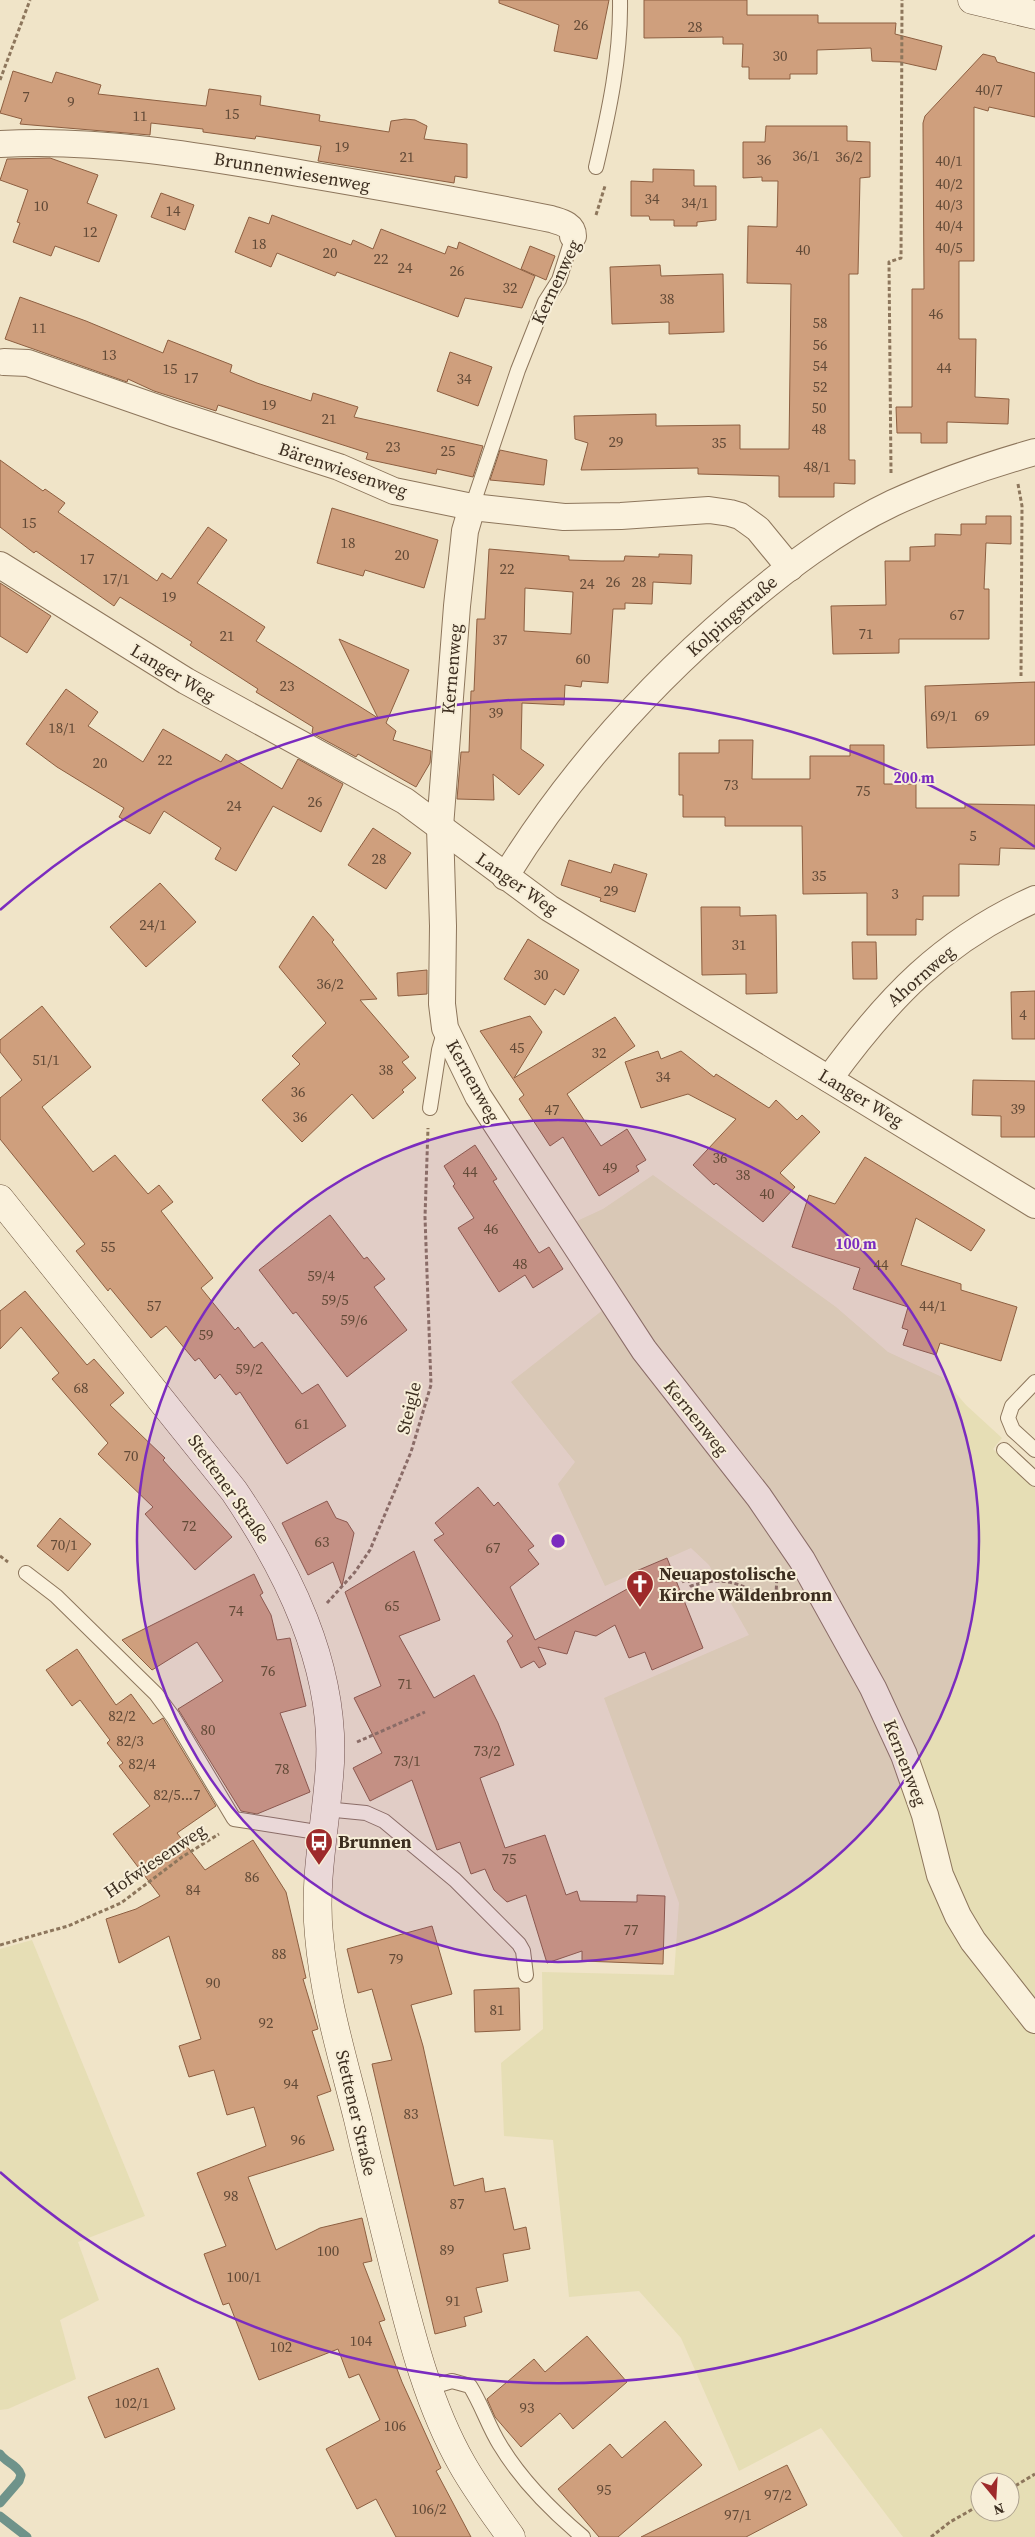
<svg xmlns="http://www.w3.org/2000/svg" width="1035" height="2537" font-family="'Source Serif 4',serif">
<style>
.farmland{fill:#e6deb5;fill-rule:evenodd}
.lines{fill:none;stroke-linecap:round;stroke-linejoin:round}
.stream{stroke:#6f938a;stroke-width:9}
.building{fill:#cf9f7d;stroke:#8d5f41;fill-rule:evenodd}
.lane-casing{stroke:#8d765c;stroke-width:16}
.street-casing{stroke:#8d765c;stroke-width:28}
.secondary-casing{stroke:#6f573f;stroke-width:29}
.path{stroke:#8d765c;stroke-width:3;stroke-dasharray:4 2.5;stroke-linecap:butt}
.lane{stroke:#faf1dc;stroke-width:14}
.street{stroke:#faf1dc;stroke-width:26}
.secondary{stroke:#faf1dc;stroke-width:28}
.ring{fill:none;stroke:#7b2cbf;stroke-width:2.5}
.labels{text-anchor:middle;stroke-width:4;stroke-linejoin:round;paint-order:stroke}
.number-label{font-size:15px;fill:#624a37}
.street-label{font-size:18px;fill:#3d2e20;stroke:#f7eed8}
.poi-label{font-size:18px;font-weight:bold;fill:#3d2e20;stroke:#f7eed8;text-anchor:start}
.centre{fill:#7b2cbf;stroke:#f7eed8;stroke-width:2.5}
.ring-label{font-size:15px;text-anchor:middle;font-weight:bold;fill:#7b2cbf;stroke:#f7eed8;stroke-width:4;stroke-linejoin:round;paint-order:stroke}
</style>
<rect width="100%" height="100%" fill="#f0e4c8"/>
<!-- farmland -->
<g class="farmland">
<path d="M653,1175L836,1307L888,1352L942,1377L966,1405L1002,1438L993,1449L1035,1488V2537H903L821,2428L739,2471L681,2338L639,2291L569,2297L553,2140L504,2136L501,2063L543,2029L542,1972L674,1975L679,1903L604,1698L749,1635L709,1565L691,1548L605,1586L558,1484L575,1462L511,1382L608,1306L592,1253L577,1221L603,1209ZM980,2482H1010V2512H980Z"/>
<polygon points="32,1940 145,2216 78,2242 99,2300 60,2320 76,2379 8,2409 0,2410 0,1949"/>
</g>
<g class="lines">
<!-- stream -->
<g class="stream">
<path d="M0,2454C6,2463 18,2465 21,2475L19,2481L0,2503"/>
<polyline points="0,2516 27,2537"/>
</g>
</g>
<!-- building -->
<g class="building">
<polygon points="499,0 609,0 597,59 554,51 559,25 499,3"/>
<polygon points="644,0 747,0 747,15 818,15 818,23 896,23 895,34 942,46 936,70 900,62 872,61 871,48 817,50 817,74 790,74 790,79 749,79 749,67 742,67 743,44 723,44 723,37 644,38"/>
<polygon points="983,54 995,57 997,62 1035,73 1035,117 989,107 988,111 974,107 974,261 959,261 959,339 976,339 975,397 1009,399 1008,424 947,422 947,443 921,443 921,433 897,433 896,407 912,407 912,289 924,289 923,123 925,116"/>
<polygon points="13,71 52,83 56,72 101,85 98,94 206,106 209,89 261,96 260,105 320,115 319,121 389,132 391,121 405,119 415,120 427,126 424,139 467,144 467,178 455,176 454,183 318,161 321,146 256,136 255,139 203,132 203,129 151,123 150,135 20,124 22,119 0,113"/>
<polygon points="766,126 847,126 847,141 870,142 870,177 860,178 858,274 849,274 849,460 855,460 855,484 834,483 834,497 779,497 779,476 698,474 698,468 581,470 588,443 575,439 574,416 656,414 656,426 740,425 740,449 789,449 791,284 747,283 748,226 777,227 778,181 762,181 762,177 743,178 743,142 765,142"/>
<polygon points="50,158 98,175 87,203 117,215 99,262 55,246 51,256 13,242 20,223 17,222 28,190 0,180 7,159"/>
<polygon points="653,169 694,170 694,186 716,186 716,220 697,222 697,226 674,226 674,220 650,220 649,216 631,216 631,181 653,182"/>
<polygon points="161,193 194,205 185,230 151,217"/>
<polygon points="272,215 351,245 353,240 373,249 381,229 445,254 448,246 457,249 459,242 535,276 522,308 465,298 458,317 337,272 335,276 277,253 271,267 235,252 249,217 269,224"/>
<polygon points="530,246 555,256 546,280 521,269"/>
<polygon points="660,265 661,276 723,274 724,332 669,334 669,322 612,324 610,267"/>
<polygon points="20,297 86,321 163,353 168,340 232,365 230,372 257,383 311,401 313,393 358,407 354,417 483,446 473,477 437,469 436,474 366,459 368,453 218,405 216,411 154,391 128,379 127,382 5,339"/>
<polygon points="450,352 492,367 478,406 437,391"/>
<polygon points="500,450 547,460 544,485 490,480"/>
<polygon points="0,460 43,491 45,489 65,503 58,512 157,581 162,573 171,579 208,527 227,540 197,583 265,627 256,641 378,718 339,639 409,670 386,723 396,731 393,740 431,751 430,763 416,787 358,754 356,757 312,733 313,727 256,692 258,689 190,645 192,642 120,597 114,606 36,551 34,553 0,527"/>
<polygon points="332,508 438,540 424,588 365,570 363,576 317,563"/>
<polygon points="986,516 1011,516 1011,544 986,543 984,589 989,589 989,639 899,639 899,653 833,654 831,606 886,605 885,561 910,561 910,547 935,546 935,534 961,535 961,524 986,524"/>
<path d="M489,549L569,556V560L601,561H624L625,556L659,557V554L692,555L691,584L653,582L652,604L625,603V609H613L608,683L582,681L581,687L565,685L564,705L522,703L521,749L544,765L519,795L493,774L494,800L457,799L461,752H469L471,691H474L477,619H485ZM525,588L573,592L571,634L524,631Z"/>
<polygon points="0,583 51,616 27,653 0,636"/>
<polygon points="1035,682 1035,745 927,748 925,686"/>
<polygon points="66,689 98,712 88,726 143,762 163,729 221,762 226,754 282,789 298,759 343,784 321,832 273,806 236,871 215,859 221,848 164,811 150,834 119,817 124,808 57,767 26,744"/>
<polygon points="719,740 753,740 752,779 810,779 810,756 850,756 850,745 884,745 884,784 916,784 916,808 965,808 965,804 1035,805 1035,849 1000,848 999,865 959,864 959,896 923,896 923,920 916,919 916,935 867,935 867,893 803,894 802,826 725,826 725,817 683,817 683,795 679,795 679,753 719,753"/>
<polygon points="373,828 411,853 386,889 348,865"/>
<polygon points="569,860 611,873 614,864 647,874 635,912 600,901 601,898 561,885"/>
<polygon points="160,883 196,922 146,967 110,927"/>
<polygon points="701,907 740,907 740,916 776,915 777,993 746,994 746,974 702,975"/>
<polygon points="313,916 334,940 332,942 377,999 360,1000 409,1057 402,1062 416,1078 402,1090 404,1092 373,1119 352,1094 302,1142 262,1100 300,1064 292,1056 326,1023 279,967"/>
<polygon points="528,939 579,970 564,995 555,989 545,1005 504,979"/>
<polygon points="852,942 876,942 877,979 853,979"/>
<polygon points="427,970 427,994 398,996 397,973"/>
<polygon points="1035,991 1035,1039 1012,1039 1011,992"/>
<polygon points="42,1006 91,1067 42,1107 93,1172 115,1155 148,1194 159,1185 173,1202 161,1211 213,1278 201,1288 235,1330 238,1327 254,1348 262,1342 302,1394 318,1384 346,1426 287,1464 240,1392 236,1395 220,1374 215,1379 199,1358 195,1361 166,1326 151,1338 110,1288 108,1291 76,1251 85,1244 0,1139 0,1098 22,1080 0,1052 0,1040"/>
<polygon points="530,1016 542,1032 514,1078 615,1017 635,1046 567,1094 601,1146 627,1129 646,1160 636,1166 639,1171 599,1196 563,1137 550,1146 519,1099 524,1095 480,1031"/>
<polygon points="658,1051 661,1059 681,1051 714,1077 716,1074 769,1108 776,1100 797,1120 802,1115 820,1132 780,1173 795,1187 763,1222 716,1183 714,1185 693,1165 736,1119 688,1094 641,1108 625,1062"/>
<polygon points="973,1080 1035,1081 1035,1137 1001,1137 1001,1116 972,1115"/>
<polygon points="475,1145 497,1179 493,1181 539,1253 549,1247 563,1269 533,1288 525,1275 499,1292 458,1228 474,1218 453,1186 455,1184 444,1166"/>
<polygon points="865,1157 985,1230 971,1251 916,1218 901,1265 961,1284 961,1290 1017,1307 1001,1361 940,1343 936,1355 903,1345 908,1330 902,1328 908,1307 853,1289 860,1268 792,1247 809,1195 835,1204"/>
<polygon points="330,1215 364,1259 367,1257 385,1279 374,1287 407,1330 347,1377 296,1312 293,1314 259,1270"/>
<polygon points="25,1291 87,1365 94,1359 124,1393 110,1405 165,1458 163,1460 232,1537 195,1570 145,1514 153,1507 98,1454 108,1443 52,1379 59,1373 21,1327 0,1349 0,1311"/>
<polygon points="478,1487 494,1506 498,1502 534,1546 528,1550 539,1564 510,1587 535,1640 638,1583 634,1572 667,1558 703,1648 652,1670 645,1652 629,1658 615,1625 596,1636 575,1631 567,1654 538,1647 546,1664 539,1668 534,1661 521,1668 507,1641 513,1636 434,1540 444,1534 435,1523"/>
<polygon points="327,1501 336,1518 347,1522 354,1533 342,1586 333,1562 308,1575 282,1523"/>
<polygon points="60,1518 91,1544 68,1571 37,1546"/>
<polygon points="414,1551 440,1620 399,1636 434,1698 474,1675 498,1723 514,1765 480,1778 505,1848 545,1835 566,1895 577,1891 580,1901 637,1902 637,1895 665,1896 663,1964 582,1961 582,1951 547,1963 526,1895 507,1902 494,1890 485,1869 471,1874 460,1842 437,1850 412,1780 370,1801 353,1768 382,1753 354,1698 381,1686 345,1592"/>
<polygon points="254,1574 263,1593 260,1595 271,1615 277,1640 290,1638 306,1706 280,1713 310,1792 257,1814 241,1811 178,1709 223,1681 197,1642 152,1670 122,1640"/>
<polygon points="77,1649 116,1705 131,1694 153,1724 163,1718 216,1806 177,1833 205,1870 253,1840 286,1892 306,1978 303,1979 318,2029 312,2031 331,2091 317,2096 334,2150 248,2177 276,2250 320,2228 362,2218 372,2261 363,2263 385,2320 379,2322 402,2382 441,2468 436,2471 471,2537 396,2537 376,2499 357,2509 326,2449 380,2420 359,2374 349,2378 338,2349 259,2380 229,2303 223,2305 204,2254 226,2246 197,2173 266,2146 254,2107 227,2115 214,2070 189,2077 179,2046 201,2039 169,1936 119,1963 106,1919 136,1909 160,1896 113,1834 150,1806 119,1766 123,1763 107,1743 110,1740 80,1700 72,1706 46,1670"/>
<polygon points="432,1926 452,1994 411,2005 423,2046 454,2186 483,2178 485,2192 505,2188 514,2230 526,2227 530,2249 503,2254 508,2281 476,2288 482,2312 464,2317 466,2326 435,2334 372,2064 392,2060 372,1989 358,1993 347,1949"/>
<polygon points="519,1988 520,2030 475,2032 474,1990"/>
<polygon points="587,2336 627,2382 573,2429 560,2413 521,2447 495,2417 487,2399 534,2359 545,2372"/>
<polygon points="158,2368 175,2409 105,2438 88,2397"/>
<polygon points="665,2421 702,2465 618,2537 599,2537 558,2489 610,2444 622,2458"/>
<polygon points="787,2465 807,2505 746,2537 641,2537"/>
</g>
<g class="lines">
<defs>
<g id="lane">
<path d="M596,167C609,112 621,56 620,0"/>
<polyline points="472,507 518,370 545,302 559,280 573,236"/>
<polyline points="430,1108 439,1050 445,1029"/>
<polyline points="1035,1382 1012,1406 1008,1418 1013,1430 1035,1450"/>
<polyline points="1004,1450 1035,1479"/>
<polyline points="26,1573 56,1596 156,1694 173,1717 234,1819 323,1833"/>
<polyline points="325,1809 366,1813 384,1821 455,1880 519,1944 523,1951 526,1975"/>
<path d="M429,2388L452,2381L470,2386C482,2405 488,2426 500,2445C521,2480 552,2511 583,2537"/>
</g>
<g id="street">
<path d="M0,144C100,138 206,157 305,174C387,188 469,202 551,219C560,222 573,224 573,236"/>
<polyline points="4,362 28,363 175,414 339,467 394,491 472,507 564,517 621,516 709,510 730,513 740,516 758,529 790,568"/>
<polyline points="472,507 465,531 457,606 440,827 443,926 442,1004 445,1028 478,1096 644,1350 759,1497 802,1560 873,1688 904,1755 925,1815 940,1875 958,1916 973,1941 1035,2020"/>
<polyline points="0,565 186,681 405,801 549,908 1035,1205"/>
<path d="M505,877C567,776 647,687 737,610C784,570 836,530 893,503C939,482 986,466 1035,452"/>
<path d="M829,1079C888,998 942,941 1035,899"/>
</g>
<g id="secondary">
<polyline points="972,0 1035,15"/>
<path d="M0,1199L234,1491C288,1571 335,1665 330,1763C327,1821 313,1877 319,1935C324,1997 343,2059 358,2119C370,2171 383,2223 396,2275C412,2339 429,2406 462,2464C476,2489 494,2513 511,2537"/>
</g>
</defs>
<!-- lane casing -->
<use href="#lane" class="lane-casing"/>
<!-- street casing -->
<use href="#street" class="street-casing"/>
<!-- secondary casing -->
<use href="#secondary" class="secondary-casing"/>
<!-- path -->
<g class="path">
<polyline points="0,80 30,0"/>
<polyline points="596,215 605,186"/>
<polyline points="891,473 889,262 901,258 902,0"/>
<polyline points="1018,484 1022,506 1021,676"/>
<polyline points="0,1556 8,1562"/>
<path d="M682,1582L688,1579L691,1586C726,1575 739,1584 770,1599L776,1596L777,1573"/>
<polyline points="327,1603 355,1572 370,1550 411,1452 431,1385 425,1217 428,1128"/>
<polyline points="357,1742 425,1712"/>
<polyline points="0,1945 68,1926 121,1903 182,1857 219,1834"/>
<polyline points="1010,2489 1035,2474"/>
<polyline points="931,2537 950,2522 980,2505"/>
</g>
<!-- lane -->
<use href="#lane" class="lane"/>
<!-- street -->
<use href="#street" class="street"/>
<!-- secondary -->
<use href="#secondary" class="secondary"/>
</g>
<!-- distance rings -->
<circle cx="558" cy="1541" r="421" fill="#7b2cbf" fill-opacity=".12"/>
<g class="ring">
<circle cx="558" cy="1541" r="421"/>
<path d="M1035 2235A842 842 0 0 1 0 2172M0 910A842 842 0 0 1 1035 847"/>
</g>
<!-- icons -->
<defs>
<symbol id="church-pin" viewBox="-11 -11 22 30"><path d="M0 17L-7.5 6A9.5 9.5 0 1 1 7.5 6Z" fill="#9e2a2b" stroke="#f7eed8"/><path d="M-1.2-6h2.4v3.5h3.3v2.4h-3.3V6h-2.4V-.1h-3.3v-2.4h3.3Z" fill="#fff"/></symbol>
<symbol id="bus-pin" viewBox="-11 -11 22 30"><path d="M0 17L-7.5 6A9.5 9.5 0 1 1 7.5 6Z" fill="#9e2a2b" stroke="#f7eed8"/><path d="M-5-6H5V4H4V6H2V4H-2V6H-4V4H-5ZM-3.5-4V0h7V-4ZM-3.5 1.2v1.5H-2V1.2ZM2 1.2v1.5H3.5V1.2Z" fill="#fff"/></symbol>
</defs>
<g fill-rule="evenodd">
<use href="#church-pin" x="624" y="1568" width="32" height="43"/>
<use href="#bus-pin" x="303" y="1826" width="32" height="43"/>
</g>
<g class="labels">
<!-- number labels -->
<g class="number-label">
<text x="581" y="30">26</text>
<text x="695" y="32">28</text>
<text x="780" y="61">30</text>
<text x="989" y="95">40/7</text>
<text x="26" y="102">7</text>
<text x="71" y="107">9</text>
<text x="232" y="119">15</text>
<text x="140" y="121">11</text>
<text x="342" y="152">19</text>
<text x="806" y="161">36/1</text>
<text x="407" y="162">21</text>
<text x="849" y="162">36/2</text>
<text x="764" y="165">36</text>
<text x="949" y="166">40/1</text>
<text x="949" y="189">40/2</text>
<text x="652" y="204">34</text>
<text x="695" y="208">34/1</text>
<text x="949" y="210">40/3</text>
<text x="41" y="211">10</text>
<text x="173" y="216">14</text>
<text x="949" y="231">40/4</text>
<text x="90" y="237">12</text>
<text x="259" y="249">18</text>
<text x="949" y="253">40/5</text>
<text x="803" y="255">40</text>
<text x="330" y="258">20</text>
<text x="381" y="264">22</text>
<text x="405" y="273">24</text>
<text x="457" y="276">26</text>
<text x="510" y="293">32</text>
<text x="667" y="304">38</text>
<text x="936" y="319">46</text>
<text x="820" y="328">58</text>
<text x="39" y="333">11</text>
<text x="820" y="350">56</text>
<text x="109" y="360">13</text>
<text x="820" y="371">54</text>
<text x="944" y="373">44</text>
<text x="170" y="374">15</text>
<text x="191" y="383">17</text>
<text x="464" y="384">34</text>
<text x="820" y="392">52</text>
<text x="269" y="410">19</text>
<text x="819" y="413">50</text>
<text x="329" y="424">21</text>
<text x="819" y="434">48</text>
<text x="616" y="447">29</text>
<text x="719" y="448">35</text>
<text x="393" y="452">23</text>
<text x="448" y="456">25</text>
<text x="817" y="472">48/1</text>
<text x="29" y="528">15</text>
<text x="348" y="548">18</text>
<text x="402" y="560">20</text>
<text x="87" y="564">17</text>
<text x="507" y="574">22</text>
<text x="116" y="584">17/1</text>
<text x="613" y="587">26</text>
<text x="639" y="587">28</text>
<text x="587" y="589">24</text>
<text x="169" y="602">19</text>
<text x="957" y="620">67</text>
<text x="866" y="639">71</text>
<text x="227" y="641">21</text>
<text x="500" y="645">37</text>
<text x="583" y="664">60</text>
<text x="287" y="691">23</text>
<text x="496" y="718">39</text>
<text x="944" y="721">69/1</text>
<text x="982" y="721">69</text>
<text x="62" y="733">18/1</text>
<text x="165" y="765">22</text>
<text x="100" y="768">20</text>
<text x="731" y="790">73</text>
<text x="863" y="796">75</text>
<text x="315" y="807">26</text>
<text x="234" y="811">24</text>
<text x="973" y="841">5</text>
<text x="379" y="864">28</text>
<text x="819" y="881">35</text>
<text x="611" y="896">29</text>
<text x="895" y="899">3</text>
<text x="153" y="930">24/1</text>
<text x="739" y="950">31</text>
<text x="541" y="980">30</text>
<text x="330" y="989">36/2</text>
<text x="1023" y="1020">4</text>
<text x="517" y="1053">45</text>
<text x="599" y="1058">32</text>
<text x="46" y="1065">51/1</text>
<text x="386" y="1075">38</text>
<text x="663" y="1082">34</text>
<text x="298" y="1097">36</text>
<text x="1018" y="1114">39</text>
<text x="552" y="1115">47</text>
<text x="300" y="1122">36</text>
<text x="720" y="1163">36</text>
<text x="610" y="1173">49</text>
<text x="470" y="1177">44</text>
<text x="743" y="1180">38</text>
<text x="767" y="1199">40</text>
<text x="491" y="1234">46</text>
<text x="108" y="1252">55</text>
<text x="520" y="1269">48</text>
<text x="881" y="1270">44</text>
<text x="321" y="1281">59/4</text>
<text x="335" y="1305">59/5</text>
<text x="154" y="1311">57</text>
<text x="933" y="1311">44/1</text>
<text x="354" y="1325">59/6</text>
<text x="206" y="1340">59</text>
<text x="249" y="1374">59/2</text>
<text x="81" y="1393">68</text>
<text x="302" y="1429">61</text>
<text x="131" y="1461">70</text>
<text x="189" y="1531">72</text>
<text x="322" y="1547">63</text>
<text x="64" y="1550">70/1</text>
<text x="493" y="1553">67</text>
<text x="392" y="1611">65</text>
<text x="236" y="1616">74</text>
<text x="268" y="1676">76</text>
<text x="405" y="1689">71</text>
<text x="122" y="1721">82/2</text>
<text x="208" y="1735">80</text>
<text x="130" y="1746">82/3</text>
<text x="487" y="1756">73/2</text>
<text x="407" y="1766">73/1</text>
<text x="142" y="1769">82/4</text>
<text x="282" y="1774">78</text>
<text x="177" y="1800">82/5...7</text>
<text x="509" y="1864">75</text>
<text x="252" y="1882">86</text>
<text x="193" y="1895">84</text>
<text x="631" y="1935">77</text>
<text x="279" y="1959">88</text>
<text x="396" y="1964">79</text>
<text x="213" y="1988">90</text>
<text x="497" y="2015">81</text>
<text x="266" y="2028">92</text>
<text x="291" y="2089">94</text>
<text x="411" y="2119">83</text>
<text x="298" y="2145">96</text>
<text x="231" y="2201">98</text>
<text x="457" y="2209">87</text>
<text x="447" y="2255">89</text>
<text x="328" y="2256">100</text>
<text x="244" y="2282">100/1</text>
<text x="453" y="2306">91</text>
<text x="361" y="2346">104</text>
<text x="281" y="2352">102</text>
<text x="132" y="2408">102/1</text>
<text x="527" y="2413">93</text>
<text x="395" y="2431">106</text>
<text x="604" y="2495">95</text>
<text x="778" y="2500">97/2</text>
<text x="429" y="2514">106/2</text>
<text x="738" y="2520">97/1</text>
</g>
<!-- street labels -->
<g class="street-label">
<text transform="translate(292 172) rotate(10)" y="6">Brunnenwiesenweg</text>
<text transform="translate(556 282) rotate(-65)" y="6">Kernenweg</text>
<text transform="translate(343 470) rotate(19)" y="6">Bärenwiesenweg</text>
<text transform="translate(732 616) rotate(-41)" y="6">Kolpingstraße</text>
<text transform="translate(452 669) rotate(-85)" y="6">Kernenweg</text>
<text transform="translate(173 673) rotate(31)" y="6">Langer Weg</text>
<text transform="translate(517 884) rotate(35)" y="6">Langer Weg</text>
<text transform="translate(921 976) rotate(-41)" y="6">Ahornweg</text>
<text transform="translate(473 1081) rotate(61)" y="6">Kernenweg</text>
<text transform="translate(861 1098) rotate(31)" y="6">Langer Weg</text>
<text transform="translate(409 1408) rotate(-76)" y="6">Steigle</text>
<text transform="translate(696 1418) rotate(51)" y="6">Kernenweg</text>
<text transform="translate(229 1489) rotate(55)" y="6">Stettener Straße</text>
<text transform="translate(905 1763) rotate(69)" y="6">Kernenweg</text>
<text transform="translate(155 1861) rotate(-34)" y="6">Hofwiesenweg</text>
<text transform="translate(356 2113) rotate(77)" y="6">Stettener Straße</text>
</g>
<!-- poi labels -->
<g class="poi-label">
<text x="659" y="1580">Neuapostolische<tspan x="659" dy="21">Kirche Wäldenbronn</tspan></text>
<text x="338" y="1848">Brunnen</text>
</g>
</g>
<circle cx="558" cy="1541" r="8" class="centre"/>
<g class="ring-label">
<text x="914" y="783">200 m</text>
<text x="856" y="1249">100 m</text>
</g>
<!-- north arrow -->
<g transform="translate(995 2497) rotate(162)"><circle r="24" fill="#f7eed8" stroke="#ada18e"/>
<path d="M0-4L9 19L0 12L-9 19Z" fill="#9e2a2b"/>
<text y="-8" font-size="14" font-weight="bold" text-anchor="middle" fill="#3d2e20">N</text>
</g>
</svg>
